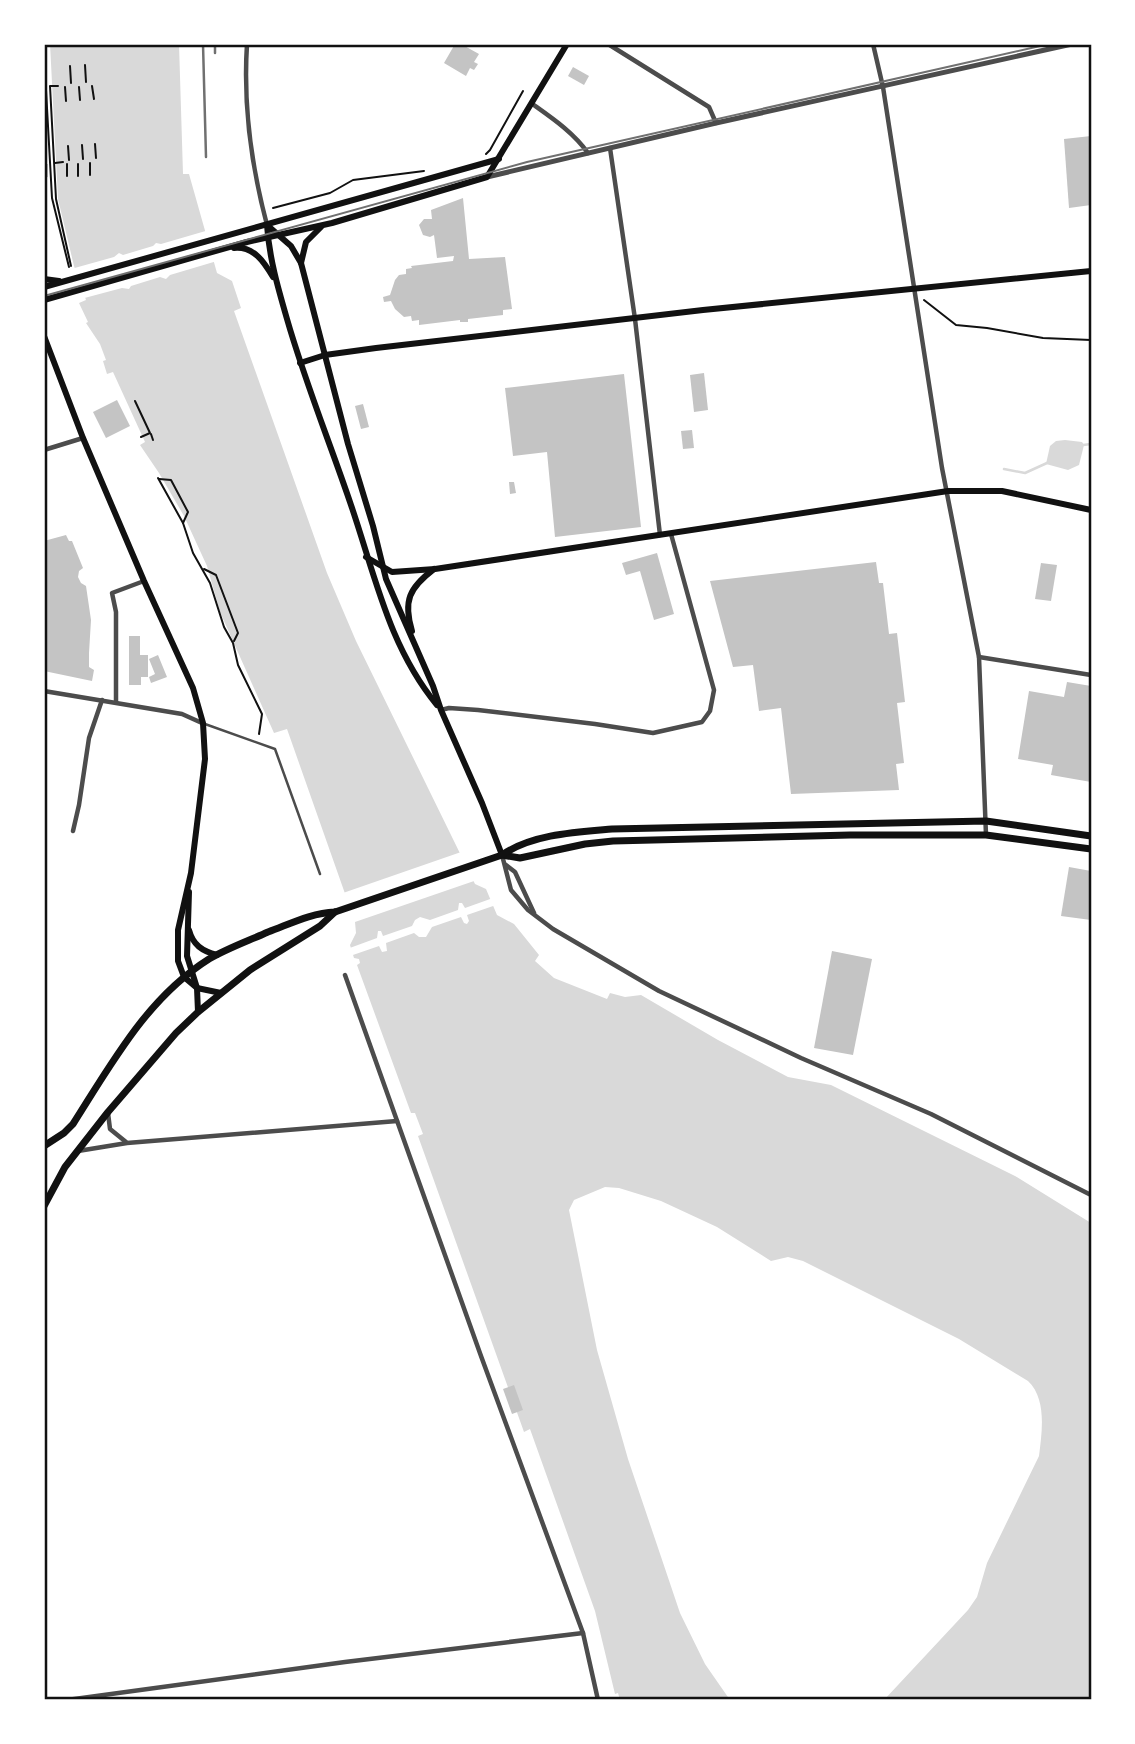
<svg xmlns="http://www.w3.org/2000/svg" width="1135" height="1744" font-family="Quicksand,sans-serif">
<style>
.water{fill:#d9d9d9}
.pier{fill:#fff}
.lines{fill:none;stroke-linecap:round;stroke-linejoin:round}
.stream{stroke:#d9d9d9;stroke-width:2.5}
.building{fill:#c4c4c4}
.path{stroke:#111;stroke-width:2}
.service{stroke:#4c4c4c;stroke-width:2.5}
.minor{stroke:#4c4c4c;stroke-width:4.5}
.tertiary{stroke:#4c4c4c;stroke-width:5}
.secondary{stroke:#111;stroke-width:6}
.trunk{stroke:#111;stroke-width:7}
.tram{stroke:#707070;stroke-width:2}
.rail{stroke:#707070;stroke-width:2.5}
.neatline{fill:none;stroke:#111;stroke-width:2.5}
</style>
<rect width="100%" height="100%" fill="#fff"/>
<!-- water -->
<g class="water">
<path d="M50,44H179L183,174H189L217,273L232,281L241,308L234,311L327,573L356,641L475,884L486,889L497,915L514,924L539,955L535,961L554,978L607,999L610,993L625,997L641,995L718,1040L788,1077L831,1085L1015,1176L1091,1223V1700H884L968,1610L977,1597L987,1563L1039,1456C1042,1432 1047,1399 1028,1381L959,1339L803,1261L788,1257L771,1261L717,1227L661,1201L619,1188L605,1187L574,1200L569,1210L597,1350L628,1459L680,1613L705,1664L730,1700H620L618,1693L615,1694L595,1611L530,1429L524,1432L418,1136L423,1134L415,1113H411L357,965L360,963L359,959L354,958L350,945L356,933L355,922L287,729L274,733L220,612L207,566L184,516L159,473L140,445L145,442L113,372L107,374L103,361L106,360L100,344L86,323L88,322L79,303L86,300L74,266L58,199Z"/>
<polygon points="1065,440 1082,442 1084,445 1079,465 1068,470 1046,464 1050,446 1056,441"/>
</g>
<!-- pier -->
<g class="pier">
<polygon points="209,230 217,261 170,275 166,279 160,277 131,286 129,289 122,288 77,300 81,299 71,269 114,257 119,253 123,255 153,246 156,243 161,244"/>
<polygon points="464,851 477,880 352,923 343,893"/>
<polygon points="493,898 496,905 467,915 469,921 467,924 464,923 461,917 432,927 426,937 419,937 414,933 386,943 387,951 382,952 379,946 350,956 347,949 377,938 378,931 381,931 383,936 412,926 415,920 420,917 430,920 458,910 459,903 462,903 465,908"/>
</g>
<g class="lines">
<!-- stream -->
<g class="stream">
<polyline points="1083,445 1091,444"/>
<polyline points="1004,469 1025,473 1047,463"/>
</g>
</g>
<!-- building -->
<g class="building">
<polygon points="455,44 461,44 479,54 474,62 478,64 474,70 470,68 466,76 444,63"/>
<polygon points="573,67 589,76 584,85 568,76"/>
<polygon points="1091,136 1091,205 1069,208 1064,139"/>
<polygon points="44,164 48,164 48,177 44,178"/>
<polygon points="463,198 469,259 505,257 512,309 503,310 503,315 468,319 468,322 460,322 460,320 419,325 419,320 412,321 411,316 404,317 395,309 391,301 384,302 383,297 390,295 395,280 399,275 406,274 406,269 412,268 411,266 453,261 454,256 437,258 434,235 430,237 423,235 419,225 424,219 432,219 431,210"/>
<polygon points="704,373 708,410 694,412 690,375"/>
<polygon points="624,374 641,527 555,537 547,452 513,456 505,388"/>
<polygon points="117,400 130,426 106,438 93,412"/>
<polygon points="363,404 369,427 361,429 355,406"/>
<polygon points="692,430 694,448 683,449 681,431"/>
<polygon points="509,482 514,482 516,493 510,494"/>
<polygon points="66,535 69,541 72,541 83,568 79,571 78,577 81,583 86,586 91,620 89,653 89,667 94,670 92,681 44,671 44,541"/>
<polygon points="657,553 674,614 654,620 640,571 626,575 622,563"/>
<polygon points="876,562 879,583 883,583 889,634 897,633 905,702 897,703 904,763 896,764 899,790 791,794 781,708 759,711 753,665 733,667 710,581"/>
<polygon points="1041,563 1057,565 1051,601 1035,599"/>
<polygon points="129,636 140,636 140,655 148,655 148,677 141,677 141,685 129,685"/>
<polygon points="158,655 167,677 151,683 149,677 155,674 149,659"/>
<polygon points="1067,682 1091,686 1091,782 1051,775 1053,765 1018,759 1029,691 1064,697"/>
<polygon points="1069,867 1091,871 1091,920 1061,916"/>
<polygon points="832,951 872,959 853,1055 814,1048"/>
<polygon points="514,1385 523,1410 512,1414 503,1389"/>
</g>
<g class="lines">
<!-- path -->
<g class="path">
<polyline points="44,54 52,198 69,267"/>
<polyline points="85,65 86,82"/>
<polyline points="70,66 71,83"/>
<polyline points="58,86 50,86 56,199 71,266"/>
<polyline points="92,86 94,99"/>
<polyline points="65,87 66,101"/>
<polyline points="79,87 80,100"/>
<polyline points="95,144 96,158"/>
<polyline points="82,145 83,159"/>
<polyline points="68,146 69,160"/>
<polyline points="486,154 490,150 523,91"/>
<polyline points="55,163 63,162"/>
<polyline points="90,163 90,175"/>
<polyline points="67,164 67,176"/>
<polyline points="78,164 78,176"/>
<polyline points="273,208 330,193 353,180 424,171"/>
<polyline points="924,300 956,325 987,328 1043,338 1091,340"/>
<polyline points="135,401 150,433 141,437"/>
<polyline points="151,434 153,440"/>
<polyline points="158,478 183,523 193,553 210,583 224,627 233,643 238,665 262,714 259,734"/>
<polyline points="159,479 171,480 188,512 183,523"/>
<polyline points="204,569 216,575 238,633 234,641"/>
</g>
<!-- service -->
<polyline class="service" points="205,724 275,749 320,874"/>
<!-- minor -->
<g class="minor">
<path d="M247,44C243,106 251,165 267,225"/>
<polyline points="608,44 709,107 716,123"/>
<polyline points="873,44 883,87 942,468 979,657 986,835"/>
<path d="M531,103C552,118 573,132 588,153"/>
<polyline points="610,148 635,319 660,535"/>
<polyline points="44,450 83,438"/>
<polyline points="979,657 1091,675"/>
<polyline points="44,691 182,714 202,723"/>
<polyline points="116,702 116,612 112,593 144,581"/>
<polyline points="441,710 449,708 478,710 595,724 653,733 702,722 710,711 714,690 671,534"/>
<polyline points="73,831 79,805 89,738 102,700"/>
<polyline points="502,855 511,890 528,910 553,929 659,991 801,1058 931,1114 1091,1195"/>
<polyline points="506,865 515,872 534,913"/>
<polyline points="345,975 481,1356 583,1633 598,1700"/>
<polyline points="108,1113 110,1129 126,1142"/>
<polyline points="78,1151 127,1143 397,1121"/>
<polyline points="67,1700 345,1662 583,1633"/>
</g>
<!-- tertiary -->
<polyline class="tertiary" points="487,177 716,123 1072,44"/>
<!-- secondary -->
<g class="secondary">
<polyline points="267,225 291,246 301,263 348,444 373,526 386,579 433,686 441,710 482,803 502,855"/>
<path d="M267,225C269,257 278,288 287,319C305,382 330,443 351,505C375,575 389,647 437,705"/>
<path d="M234,248C254,246 264,262 273,277"/>
<polyline points="301,263 306,242 321,227"/>
<polyline points="44,279 59,281"/>
<polyline points="44,287 499,159"/>
<polyline points="44,300 247,242 332,223 487,177 567,44"/>
<polyline points="44,336 83,438 144,581 193,688 203,723 205,759 191,873 178,930 178,961 184,977 197,988 221,993"/>
<polyline points="300,363 325,355 376,348 703,310 1091,271"/>
<polyline points="366,557 392,572 435,569 948,491 1002,491 1091,510"/>
<path d="M412,631C403,601 409,588 434,569"/>
<polyline points="189,892 187,956 197,988 198,1012"/>
<path d="M189,930C193,945 202,951 217,955"/>
</g>
<!-- trunk -->
<g class="trunk">
<polyline points="502,855 520,858 585,844 613,841 850,835 986,835 1091,849"/>
<path d="M44,1146L64,1133L73,1124C112,1063 147,998 209,959C228,948 248,941 268,932C290,924 311,913 335,912L502,855C532,834 577,832 612,829L986,821L1091,836"/>
<polyline points="44,1206 65,1167 108,1112 176,1033 198,1012 250,970 320,926 335,912"/>
</g>
<!-- tram -->
<polyline class="tram" points="44,296 527,162 1049,44"/>
<!-- rail -->
<g class="rail">
<polyline points="203,44 206,157"/>
<polyline points="215,44 215,53"/>
</g>
</g>
<!-- border -->
<rect width="1135" height="1744" fill="none" stroke="#ffffff" stroke-width="91"/>
<rect x="46" y="46" width="1044" height="1652" class="neatline"/>
</svg>
